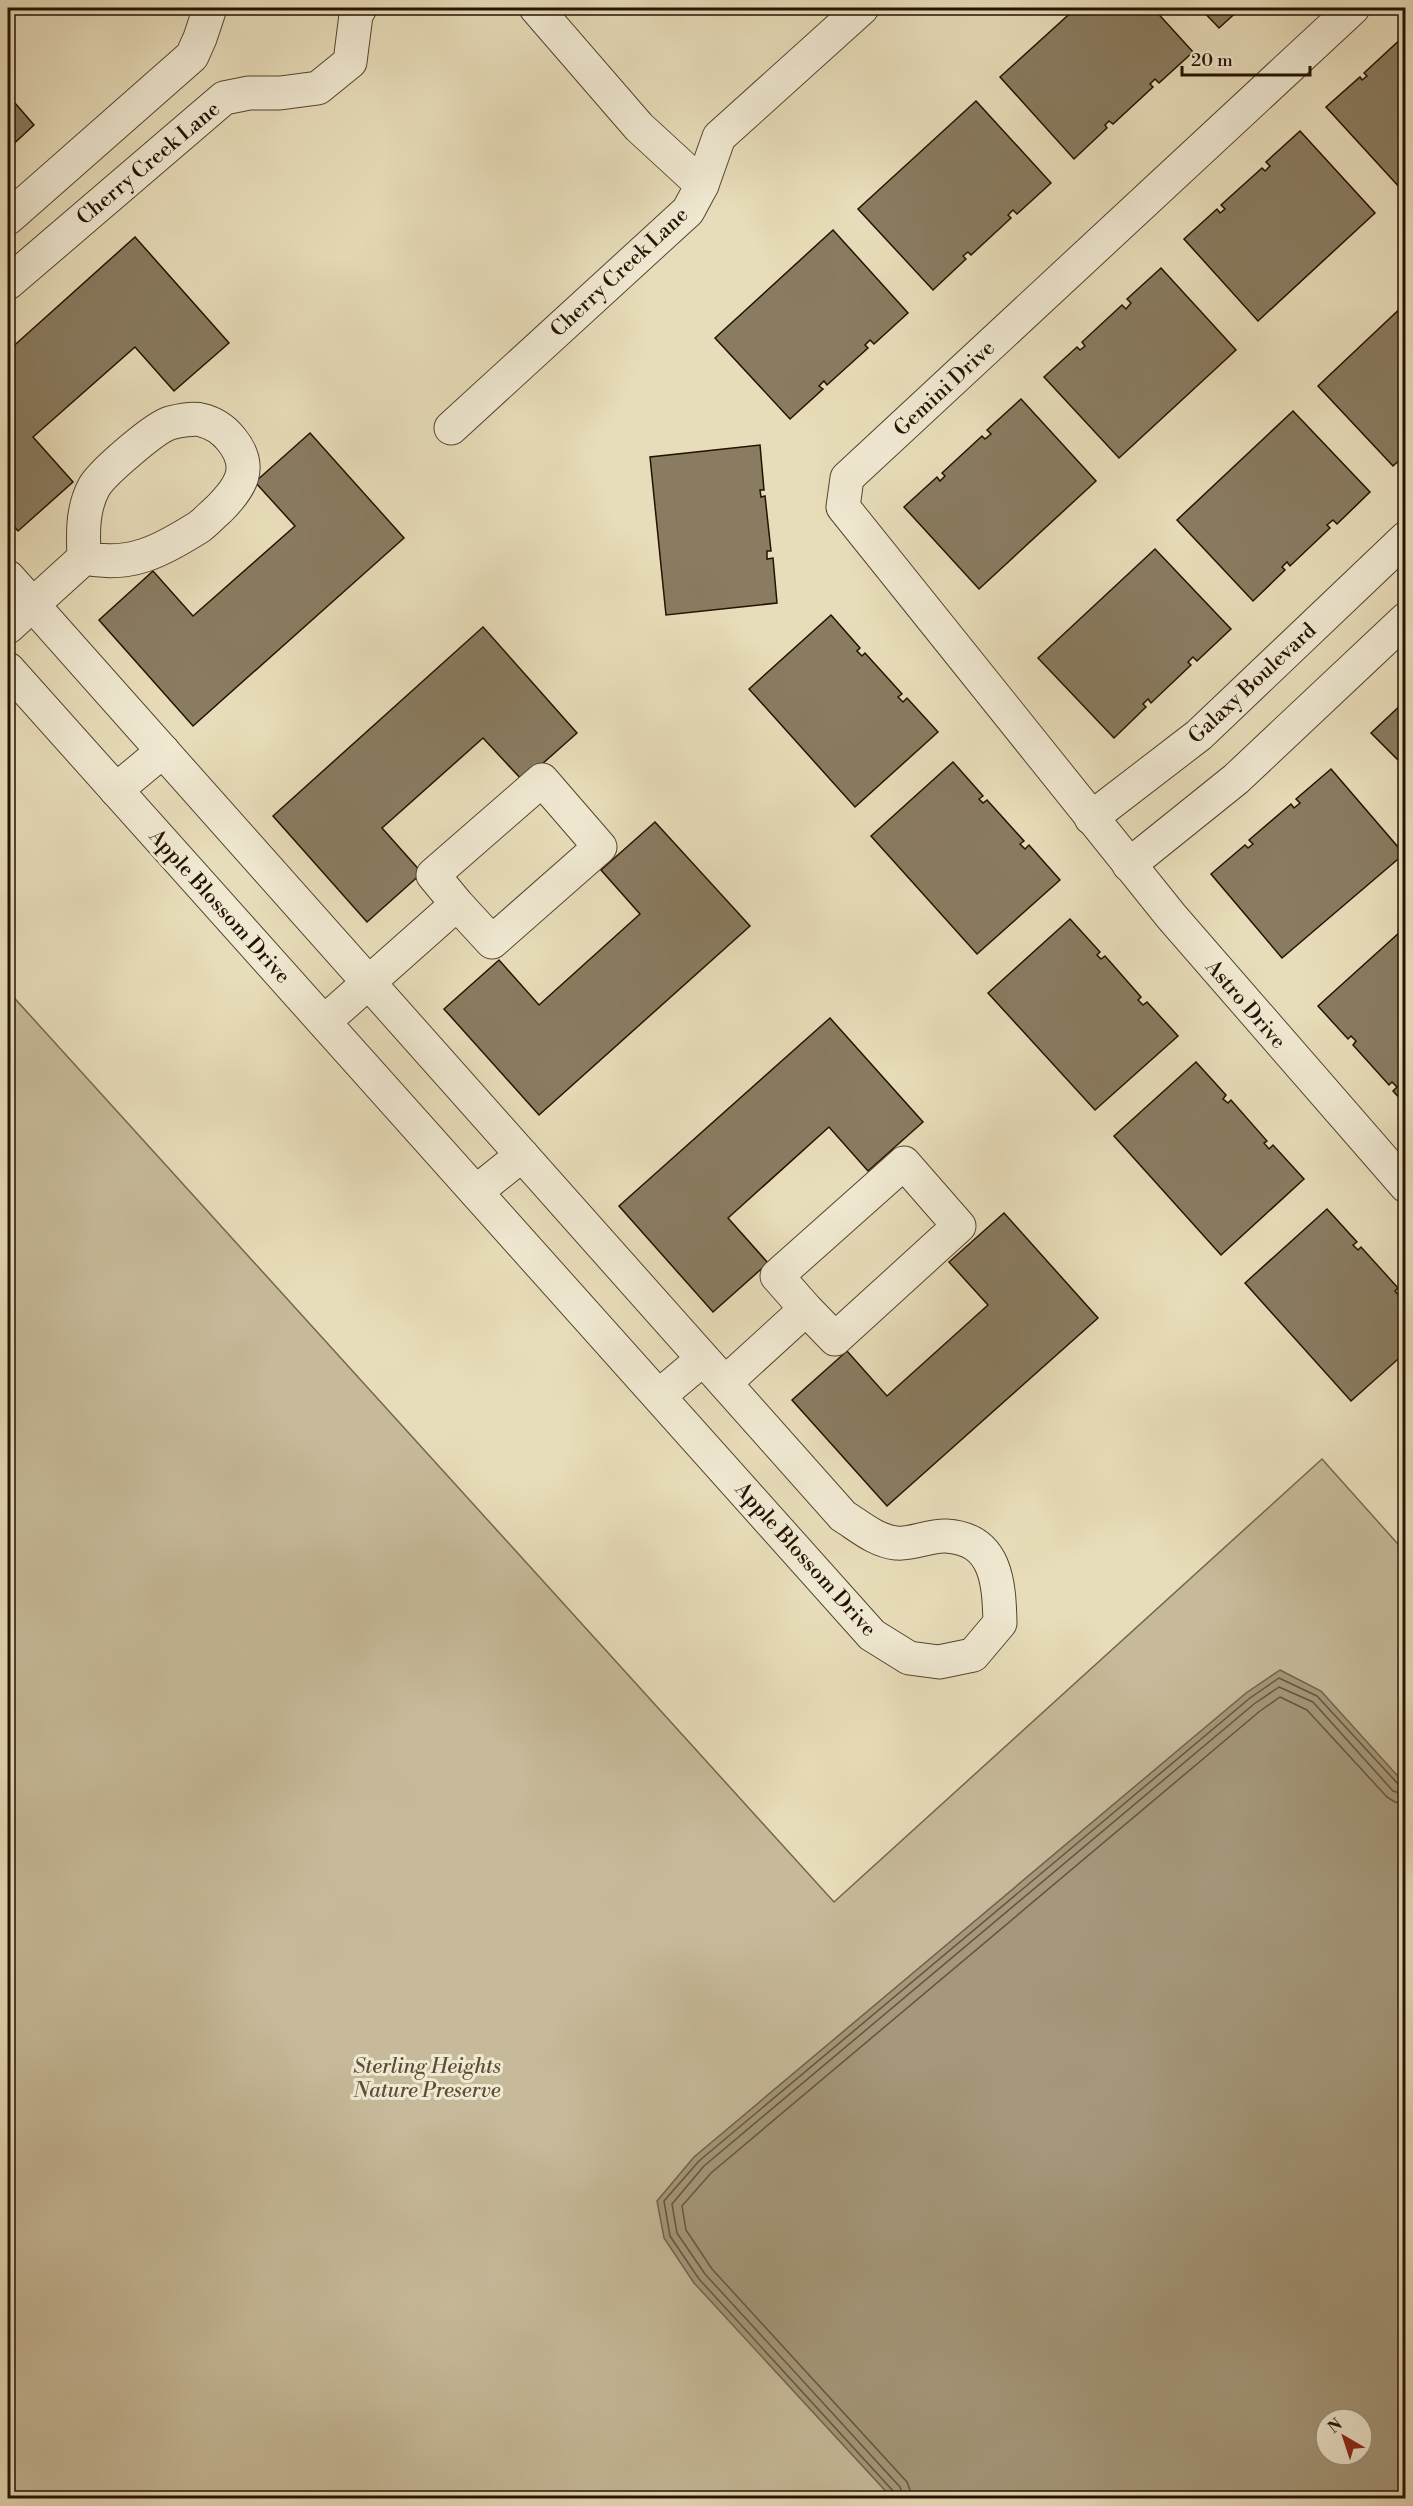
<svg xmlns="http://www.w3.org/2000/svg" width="1413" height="2506" font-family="'Libre Bodoni',serif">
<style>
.green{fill:#c7ba9a;stroke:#76664d;stroke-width:1.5;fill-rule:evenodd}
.water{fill:#a5987b;stroke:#71624a;stroke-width:1.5;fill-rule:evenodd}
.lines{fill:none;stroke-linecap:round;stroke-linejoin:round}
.shore{stroke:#64553e;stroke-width:1.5}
.building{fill:#8a7c61;stroke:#241200;stroke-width:1.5}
.minor-casing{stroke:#55452e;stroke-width:35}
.minor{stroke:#f0e9d2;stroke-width:33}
.labels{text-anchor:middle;stroke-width:6;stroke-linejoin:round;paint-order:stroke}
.street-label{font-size:21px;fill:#241200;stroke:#f0e9d2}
.park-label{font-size:21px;font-style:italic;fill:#5d4d36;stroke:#f0e9d2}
</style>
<rect width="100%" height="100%" fill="#e8ddba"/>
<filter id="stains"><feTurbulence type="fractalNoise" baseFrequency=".00333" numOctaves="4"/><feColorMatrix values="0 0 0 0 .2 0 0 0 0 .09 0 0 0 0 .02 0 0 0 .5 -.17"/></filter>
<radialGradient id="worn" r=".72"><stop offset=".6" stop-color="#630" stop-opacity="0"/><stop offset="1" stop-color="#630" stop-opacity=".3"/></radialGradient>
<!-- green -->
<path class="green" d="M8,991L834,1902L1322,1459L1405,1552V2498H8ZM1326,2419H1362V2455H1326Z"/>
<!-- water -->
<path class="water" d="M1280,1670L1321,1691L1405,1784V2498H892L694,2283L664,2238L657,2201L694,2157L1246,1693ZM1326,2419H1362V2455H1326Z"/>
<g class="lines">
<!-- shore -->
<g class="shore">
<polyline points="896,2498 894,2492 699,2279 670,2236 664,2201 699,2161 1250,1698 1279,1678 1317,1696 1399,1785 1406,1787"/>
<polyline points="904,2498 900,2487 705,2274 677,2233 672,2204 704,2166 1254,1704 1279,1687 1313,1702 1393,1791 1406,1795"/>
<polyline points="913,2498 907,2482 712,2269 686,2230 682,2206 711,2173 1260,1711 1280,1697 1307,1710 1387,1797 1395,1802 1406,1804"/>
</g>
</g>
<!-- building -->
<g class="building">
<polygon points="1076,8 1153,8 1193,52 1159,83 1155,79 1150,84 1153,87 1113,124 1109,121 1105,125 1107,128 1074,159 1000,77"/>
<polygon points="1200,8 1241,8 1219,28"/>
<polygon points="1404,36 1406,185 1401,189 1326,107 1360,77 1362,80 1367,76 1364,73"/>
<polygon points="8,95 34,125 8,149"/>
<polygon points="976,101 1051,183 1017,214 1013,210 1008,215 1011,218 971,255 968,252 963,256 966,259 933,290 858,209"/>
<polygon points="1300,131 1375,213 1258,321 1184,239 1217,209 1220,213 1225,209 1221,205 1262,168 1265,171 1270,166 1266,162"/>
<polygon points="833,230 908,313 874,344 870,340 865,345 868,348 827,385 824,381 819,386 823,389 790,419 715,338"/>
<polygon points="135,237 229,343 174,391 135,347 33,437 73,482 18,531 8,519 8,351"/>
<polygon points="1161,268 1236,350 1119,458 1044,377 1077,347 1080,350 1085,346 1082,342 1122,305 1126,309 1131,303 1127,299"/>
<polygon points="1406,303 1406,454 1393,466 1318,386"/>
<polygon points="1021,399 1096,481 979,589 904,507 937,477 940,481 945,476 942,473 982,436 985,439 991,434 987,430"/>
<polygon points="1293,411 1370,492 1337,524 1333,520 1327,525 1330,528 1290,566 1287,562 1282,567 1285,570 1253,601 1177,520"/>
<polygon points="310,433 404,538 193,726 99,620 153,571 193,616 295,526 255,482"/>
<polygon points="760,445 764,490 760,490 761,497 765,496 771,551 767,551 767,559 773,558 777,603 666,615 650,457"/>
<polygon points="1155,549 1231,629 1197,661 1193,657 1188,662 1191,665 1151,703 1148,699 1143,704 1146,707 1114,738 1038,658"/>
<polygon points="831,615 860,648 857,651 862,656 865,653 902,694 898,697 903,702 907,698 938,732 855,807 749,689"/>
<polygon points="483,627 577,733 523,781 483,738 382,828 422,873 367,922 273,816"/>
<polygon points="1404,702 1406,704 1406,768 1371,733"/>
<polygon points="953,762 983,796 979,799 983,803 987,800 1024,841 1020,844 1025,849 1029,845 1060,880 977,954 871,836"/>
<polygon points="1331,769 1404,854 1282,958 1211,874 1245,845 1248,848 1253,844 1249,840 1291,804 1294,808 1300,803 1296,799"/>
<polygon points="655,822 750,926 539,1115 444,1009 499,960 539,1005 640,914 601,870"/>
<polygon points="1070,919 1100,952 1097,955 1101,959 1105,956 1141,997 1138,1000 1143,1005 1147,1002 1178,1036 1095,1110 988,993"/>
<polygon points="1400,932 1406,938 1406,1105 1393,1091 1397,1087 1392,1082 1389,1085 1353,1045 1356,1041 1351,1036 1348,1039 1318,1006"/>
<polygon points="830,1018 923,1122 868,1171 829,1127 728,1218 768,1263 713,1312 619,1206"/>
<polygon points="1196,1062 1226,1095 1223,1099 1228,1103 1231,1100 1267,1141 1264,1143 1269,1149 1273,1145 1304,1179 1221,1255 1114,1136"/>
<polygon points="1327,1209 1357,1242 1353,1245 1358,1250 1361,1247 1398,1288 1395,1291 1399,1296 1403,1292 1406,1295 1406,1352 1351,1401 1245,1283"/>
<polygon points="1004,1213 1098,1318 887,1506 792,1400 847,1351 887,1396 988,1305 949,1262"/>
</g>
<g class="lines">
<defs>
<g id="minor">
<polyline points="536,8 639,127 702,185"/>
<polyline points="1353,8 847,478 843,507 1171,916 1406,1186"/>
<polyline points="8,218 192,56 200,38 210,8"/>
<polyline points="8,283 224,98 249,93 280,93 318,88 350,62 356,15 360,8"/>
<polyline points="451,428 688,211 702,185 719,137 862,8"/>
<path d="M8,577L843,1516C859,1526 876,1541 896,1543C912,1545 930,1535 946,1536C997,1539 999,1583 1000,1623L973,1655L939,1662L909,1658L872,1635L8,669"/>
<path d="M8,627L84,558C130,568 161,551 199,527C206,522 212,515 219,509C241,487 254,467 231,439C223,429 214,423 201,420C194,418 178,421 170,423C154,428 102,473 94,487C82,509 83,534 84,558"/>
<polyline points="116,790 163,751"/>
<polyline points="1091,818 1199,735 1406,538"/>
<polyline points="1129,865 1236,779 1406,619"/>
<polyline points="324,1022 457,904 492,942 600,847 542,780 433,875 457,904"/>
<polyline points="476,1192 522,1155"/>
<polyline points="725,1383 806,1309 835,1339 959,1226 904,1163 777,1276 806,1309"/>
<polyline points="659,1396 703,1359"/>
</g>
</defs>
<!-- minor casing -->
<use href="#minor" class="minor-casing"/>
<!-- minor -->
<use href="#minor" class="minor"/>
</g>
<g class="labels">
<!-- street labels -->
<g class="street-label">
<text transform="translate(148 163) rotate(-40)" y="7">Cherry Creek Lane</text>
<text transform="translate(619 272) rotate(-43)" y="7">Cherry Creek Lane</text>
<text transform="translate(944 388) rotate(-43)" y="7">Gemini Drive</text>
<text transform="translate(1252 683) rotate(-43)" y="7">Galaxy Boulevard</text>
<text transform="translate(220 906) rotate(48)" y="7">Apple Blossom Drive</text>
<text transform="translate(1246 1004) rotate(49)" y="7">Astro Drive</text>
<text transform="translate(806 1559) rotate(48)" y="7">Apple Blossom Drive</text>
</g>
<!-- park labels -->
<g class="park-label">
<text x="427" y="2073">Sterling Heights<tspan x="427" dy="24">Nature Preserve</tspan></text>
</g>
</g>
<!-- margin -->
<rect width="1413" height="2506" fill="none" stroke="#e8ddba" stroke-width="30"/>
<rect x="9" y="9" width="1395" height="2488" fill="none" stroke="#241200" stroke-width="3"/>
<rect x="15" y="15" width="1383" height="2476" fill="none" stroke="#241200" stroke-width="1.5"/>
<!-- north arrow -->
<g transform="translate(1344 2437) rotate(321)"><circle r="28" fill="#f0e9d2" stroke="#9e937e" stroke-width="1.5"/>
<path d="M0-4.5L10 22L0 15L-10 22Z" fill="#8f2418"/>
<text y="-9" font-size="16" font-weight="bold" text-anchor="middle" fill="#241200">N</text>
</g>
<!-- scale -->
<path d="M1182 66v9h128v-9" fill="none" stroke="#241200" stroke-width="3"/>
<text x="1191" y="66" font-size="18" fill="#241200" stroke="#f0e9d2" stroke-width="4.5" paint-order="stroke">20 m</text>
<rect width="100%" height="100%" filter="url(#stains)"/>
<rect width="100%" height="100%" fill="url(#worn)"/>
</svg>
